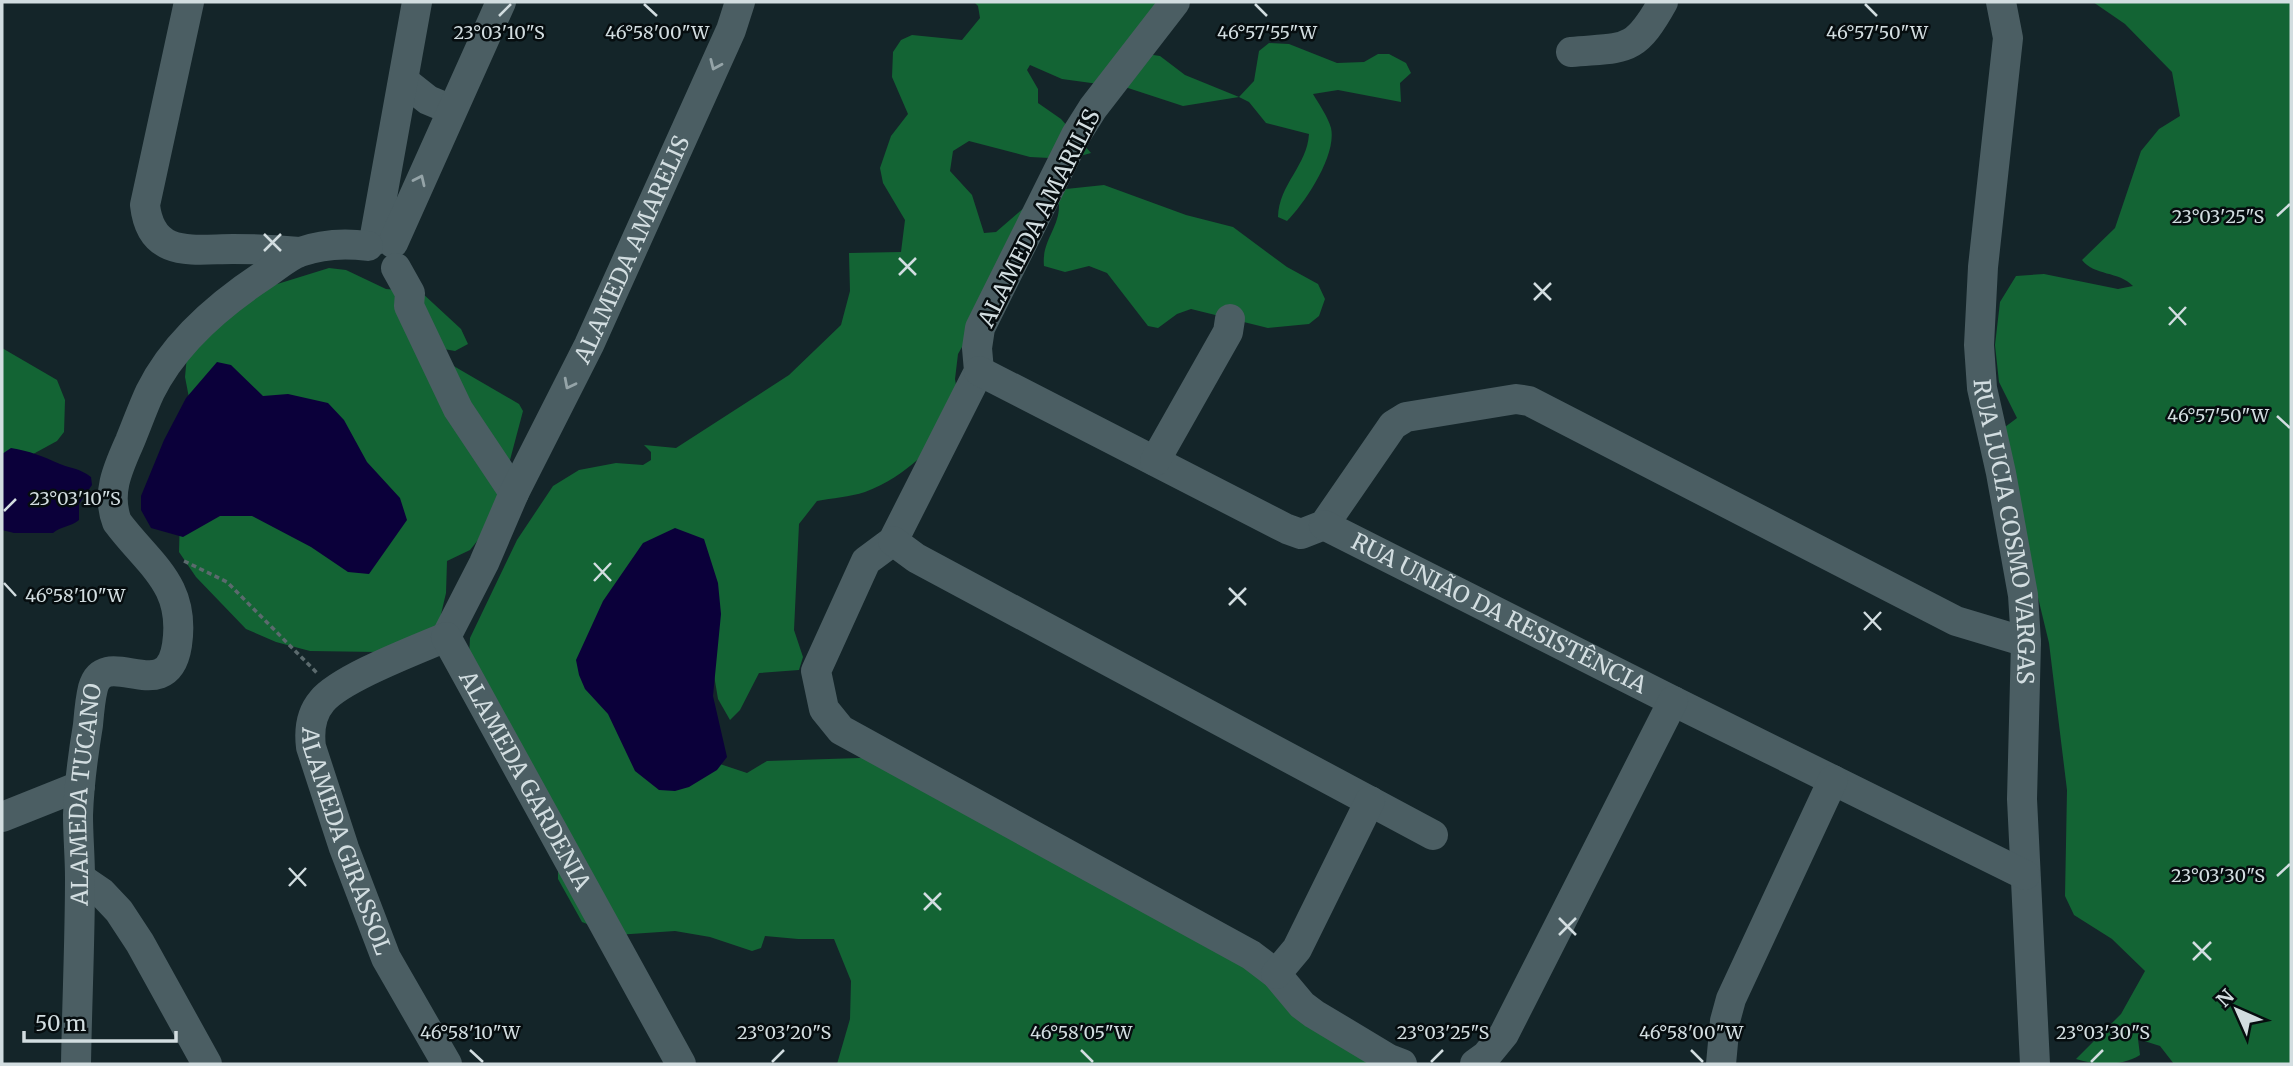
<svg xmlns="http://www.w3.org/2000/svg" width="2293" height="1066" font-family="Merriweather,serif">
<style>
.forest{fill:#136434}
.water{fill:#0b003a}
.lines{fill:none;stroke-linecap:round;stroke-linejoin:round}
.path{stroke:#5b6a6d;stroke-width:3.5;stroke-dasharray:5 3.5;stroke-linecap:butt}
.minor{stroke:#4b5e63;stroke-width:30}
.oneway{stroke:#95a4a8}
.ticks{fill:none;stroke:#d2dde0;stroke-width:2.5}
.labels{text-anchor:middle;stroke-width:5;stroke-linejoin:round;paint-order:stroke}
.street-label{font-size:23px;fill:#d2dde0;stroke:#060d0f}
.ticks-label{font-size:18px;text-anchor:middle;fill:#d2dde0;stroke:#060d0f;stroke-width:5;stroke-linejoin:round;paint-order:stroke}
</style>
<rect width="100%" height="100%" fill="#142529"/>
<!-- forest -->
<g class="forest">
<path d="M974,2H1168L1140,53L1160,56L1185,75L1239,97L1254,81L1259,51L1269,43L1289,44L1337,63L1364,62L1378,54H1389L1406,63L1411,73L1400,83L1401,102L1338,90L1313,94C1319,104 1328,117 1331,128C1337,155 1305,203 1287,221L1278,217C1279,184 1307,166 1309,134L1266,123L1249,102L1239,97L1183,106L1128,88L1062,79L1030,65L1027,70L1038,89V103L1061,119L1091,153L1069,159L1030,157L969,141L953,151L950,171L972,195L984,233L996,232L1034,199L1007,268L958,354L955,379L961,415C930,448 909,475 865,492C850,497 832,498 817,501L799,524L794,630L803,657L799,670L759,673L740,710L730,720L718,699L698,580L711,761L747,773L767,761L890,757L1408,1064H837L850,1019L851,981L834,939H798L765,936L761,948L752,951L710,937L675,931L616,935L582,922L558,879V870L468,674L470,638L517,540L553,486L579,470L616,463L643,465L651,460V452L644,445L676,448L789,375L841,325L850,291L849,253L901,252L905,220L883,183L880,168L891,136L908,114L892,77L893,52L901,40L912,35L962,40L980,18L978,6Z"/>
<path d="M2093,2H2291V1064H2174L2160,1046L2138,1039L2140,1055C2122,1066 2097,1066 2076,1059L2121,1014L2145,971L2112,939L2074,915L2065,896L2067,790L2049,643L2012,490L2005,427L2017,418L1999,382L1995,345L2000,302L2016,276L2044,274L2118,289L2133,286C2119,271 2094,276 2082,260L2115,228L2141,151L2159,129L2180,116L2172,72L2125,24Z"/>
<path d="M1104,185L1186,215L1233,227L1287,267L1318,284L1325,299L1319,316L1309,324L1268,328L1191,309L1177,314L1158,328L1148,326L1107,273L1089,266L1065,272L1044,266C1041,238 1064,225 1058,197L1066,189Z"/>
<polygon points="329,268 346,270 386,289 421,292 461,329 468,344 455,351 444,349 445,361 519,404 523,411 494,520 470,550 447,561 446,593 438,627 378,652 310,651 276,642 246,629 196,577 179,552 180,517 190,403 185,377 190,323 248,293"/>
<polygon points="2,348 57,380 65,400 64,432 57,441 2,471"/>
</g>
<!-- water -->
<g class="water">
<polygon points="217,362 231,365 263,396 288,394 328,403 344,420 367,462 400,498 407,520 369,574 348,572 311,547 252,516 220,516 183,537 151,528 141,510 141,496 164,440 186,398"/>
<path d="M11,448C30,451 42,456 60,464C73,469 79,468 91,477L92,485L79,504V520C71,527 61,526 53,533H14L2,530V454Z"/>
<polygon points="675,528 704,539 718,583 721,614 713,696 727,757 717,770 689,787 675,791 659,790 635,771 608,714 585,689 579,675 576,660 603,601 643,543"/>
</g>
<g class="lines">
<!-- path -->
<polyline class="path" points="184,561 227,582 318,674"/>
<!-- minor -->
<g class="minor">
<path d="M189,2L145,205C151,259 193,249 233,249C255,249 277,250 299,252"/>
<polyline points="1175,2 1093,108 1076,135 980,328 977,348 979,371 893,541 866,561 816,671 824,709 841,730 1251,955 1276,974 1302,1005 1314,1014 1389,1059 1402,1064"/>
<path id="s1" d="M2001,2L2008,38L1983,267L1979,345L1982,388L2001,473L2023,595L2026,642L2022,799L2035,1064"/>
<path d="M1571,52C1626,47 1634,54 1663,2"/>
<polyline points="404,81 428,100 452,110"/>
<polyline points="374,241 417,2"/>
<polyline points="393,243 501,2"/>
<polyline points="396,268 410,293 409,306 458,409 514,493"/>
<polyline points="979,371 1287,529 1301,534 1324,525 1393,425 1406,417 1516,399 1529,401 1956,621 2026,642"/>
<polyline points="1155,461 1228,332 1230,319"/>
<path id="s2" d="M1324,525L1673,701L2025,875"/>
<polyline points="893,541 916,558 1433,835"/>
<path id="s3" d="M446,637L484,563L514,493L589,345L731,30L740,2"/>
<path id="s4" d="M446,637C416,650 341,678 322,701C310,715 309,731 311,747L344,848L386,958L447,1064"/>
<path id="s5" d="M446,637L681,1064"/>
<polyline points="2,817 80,786"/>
<polyline points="80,878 102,893 119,911 140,943 207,1064"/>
<polyline points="1276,974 1297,949 1370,801"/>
<path id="s6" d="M76,1064C77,1002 80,940 80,878C80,857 78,836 78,815C79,785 83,755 88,725C89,713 90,700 93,688C105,643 167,710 177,645C186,584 149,565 117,522C106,493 118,468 130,441C137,424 143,407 150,392C174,343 220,304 264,275C275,268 288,256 300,252C322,244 346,243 368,246"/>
<polyline points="1475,1064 1486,1056 1504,1034 1673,701"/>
<polyline points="1721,1064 1725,1021 1731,999 1833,780"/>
</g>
</g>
<!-- one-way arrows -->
<defs><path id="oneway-chevron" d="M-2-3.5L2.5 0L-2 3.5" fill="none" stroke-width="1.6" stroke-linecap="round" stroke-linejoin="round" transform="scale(1.75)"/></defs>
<g class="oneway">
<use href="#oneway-chevron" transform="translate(715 65) rotate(114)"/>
<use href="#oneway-chevron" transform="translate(420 180) rotate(-65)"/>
<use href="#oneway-chevron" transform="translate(569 384) rotate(117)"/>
</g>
<!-- ticks -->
<path class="ticks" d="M644,4L657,16M1255,4L1267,16M1865,4L1877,16M499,16L511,4M2277,216L2290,204M264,234L281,251M264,251L281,234M899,258L916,275M899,275L916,258M1534,283L1551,300M1534,300L1551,283M2169,307L2186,325M2169,325L2186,307M2277,416L2290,428M4,511L16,499M594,563L611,581M594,581L611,563M4,583L16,596M1229,588L1246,605M1229,605L1246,588M1864,612L1881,630M1864,630L1881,612M289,868L306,886M2277,876L2290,864M289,886L306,868M924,893L941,910M924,910L941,893M1559,918L1576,935M1559,935L1576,918M2193,942L2211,960M2193,960L2211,942M470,1050L483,1062M1081,1050L1093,1062M1691,1050L1703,1062M772,1062L784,1050M1431,1062L1443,1050M2091,1062L2103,1050"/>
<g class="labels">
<!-- street labels -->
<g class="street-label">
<text transform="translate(1039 218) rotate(-63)" y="8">ALAMEDA AMARILIS</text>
<text dy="8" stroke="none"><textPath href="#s3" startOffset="430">ALAMEDA AMARELIS</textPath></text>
<text dy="8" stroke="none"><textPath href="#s1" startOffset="534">RUA LUCIA COSMO VARGAS</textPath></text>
<text dy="8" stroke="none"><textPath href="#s2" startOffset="196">RUA UNIÃO DA RESISTÊNCIA</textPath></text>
<text dy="8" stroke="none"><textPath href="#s5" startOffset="164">ALAMEDA GARDENIA</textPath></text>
<text dy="8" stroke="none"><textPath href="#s6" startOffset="270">ALAMEDA TUCANO</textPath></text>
<text dy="8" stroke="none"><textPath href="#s4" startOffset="289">ALAMEDA GIRASSOL</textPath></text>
</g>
</g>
<g class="ticks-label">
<text x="657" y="39">46°58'00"W</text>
<text x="1877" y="39">46°57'50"W</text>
<text x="499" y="39">23°03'10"S</text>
<text x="1267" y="39">46°57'55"W</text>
<text x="2218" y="223">23°03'25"S</text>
<text x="2218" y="422">46°57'50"W</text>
<text x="75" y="505">23°03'10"S</text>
<text x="75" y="602">46°58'10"W</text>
<text x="2218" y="882">23°03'30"S</text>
<text x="784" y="1039">23°03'20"S</text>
<text x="1443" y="1039">23°03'25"S</text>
<text x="2103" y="1039">23°03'30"S</text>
<text x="470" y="1039">46°58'10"W</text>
<text x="1081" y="1039">46°58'05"W</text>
<text x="1691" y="1039">46°58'00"W</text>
</g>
<!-- border -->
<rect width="2293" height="1066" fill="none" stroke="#d2dde0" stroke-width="7"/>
<!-- north arrow -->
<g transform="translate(2237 1010) rotate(315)" stroke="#060d0f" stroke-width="5" paint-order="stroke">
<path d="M0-5L12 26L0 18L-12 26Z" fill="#d2dde0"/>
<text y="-10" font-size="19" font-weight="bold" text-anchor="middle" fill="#d2dde0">N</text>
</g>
<!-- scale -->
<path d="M24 1031v10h152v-10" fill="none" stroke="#d2dde0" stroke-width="3.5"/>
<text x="35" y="1031" font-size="21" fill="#d2dde0" stroke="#060d0f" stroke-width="5" paint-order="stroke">50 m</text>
</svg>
